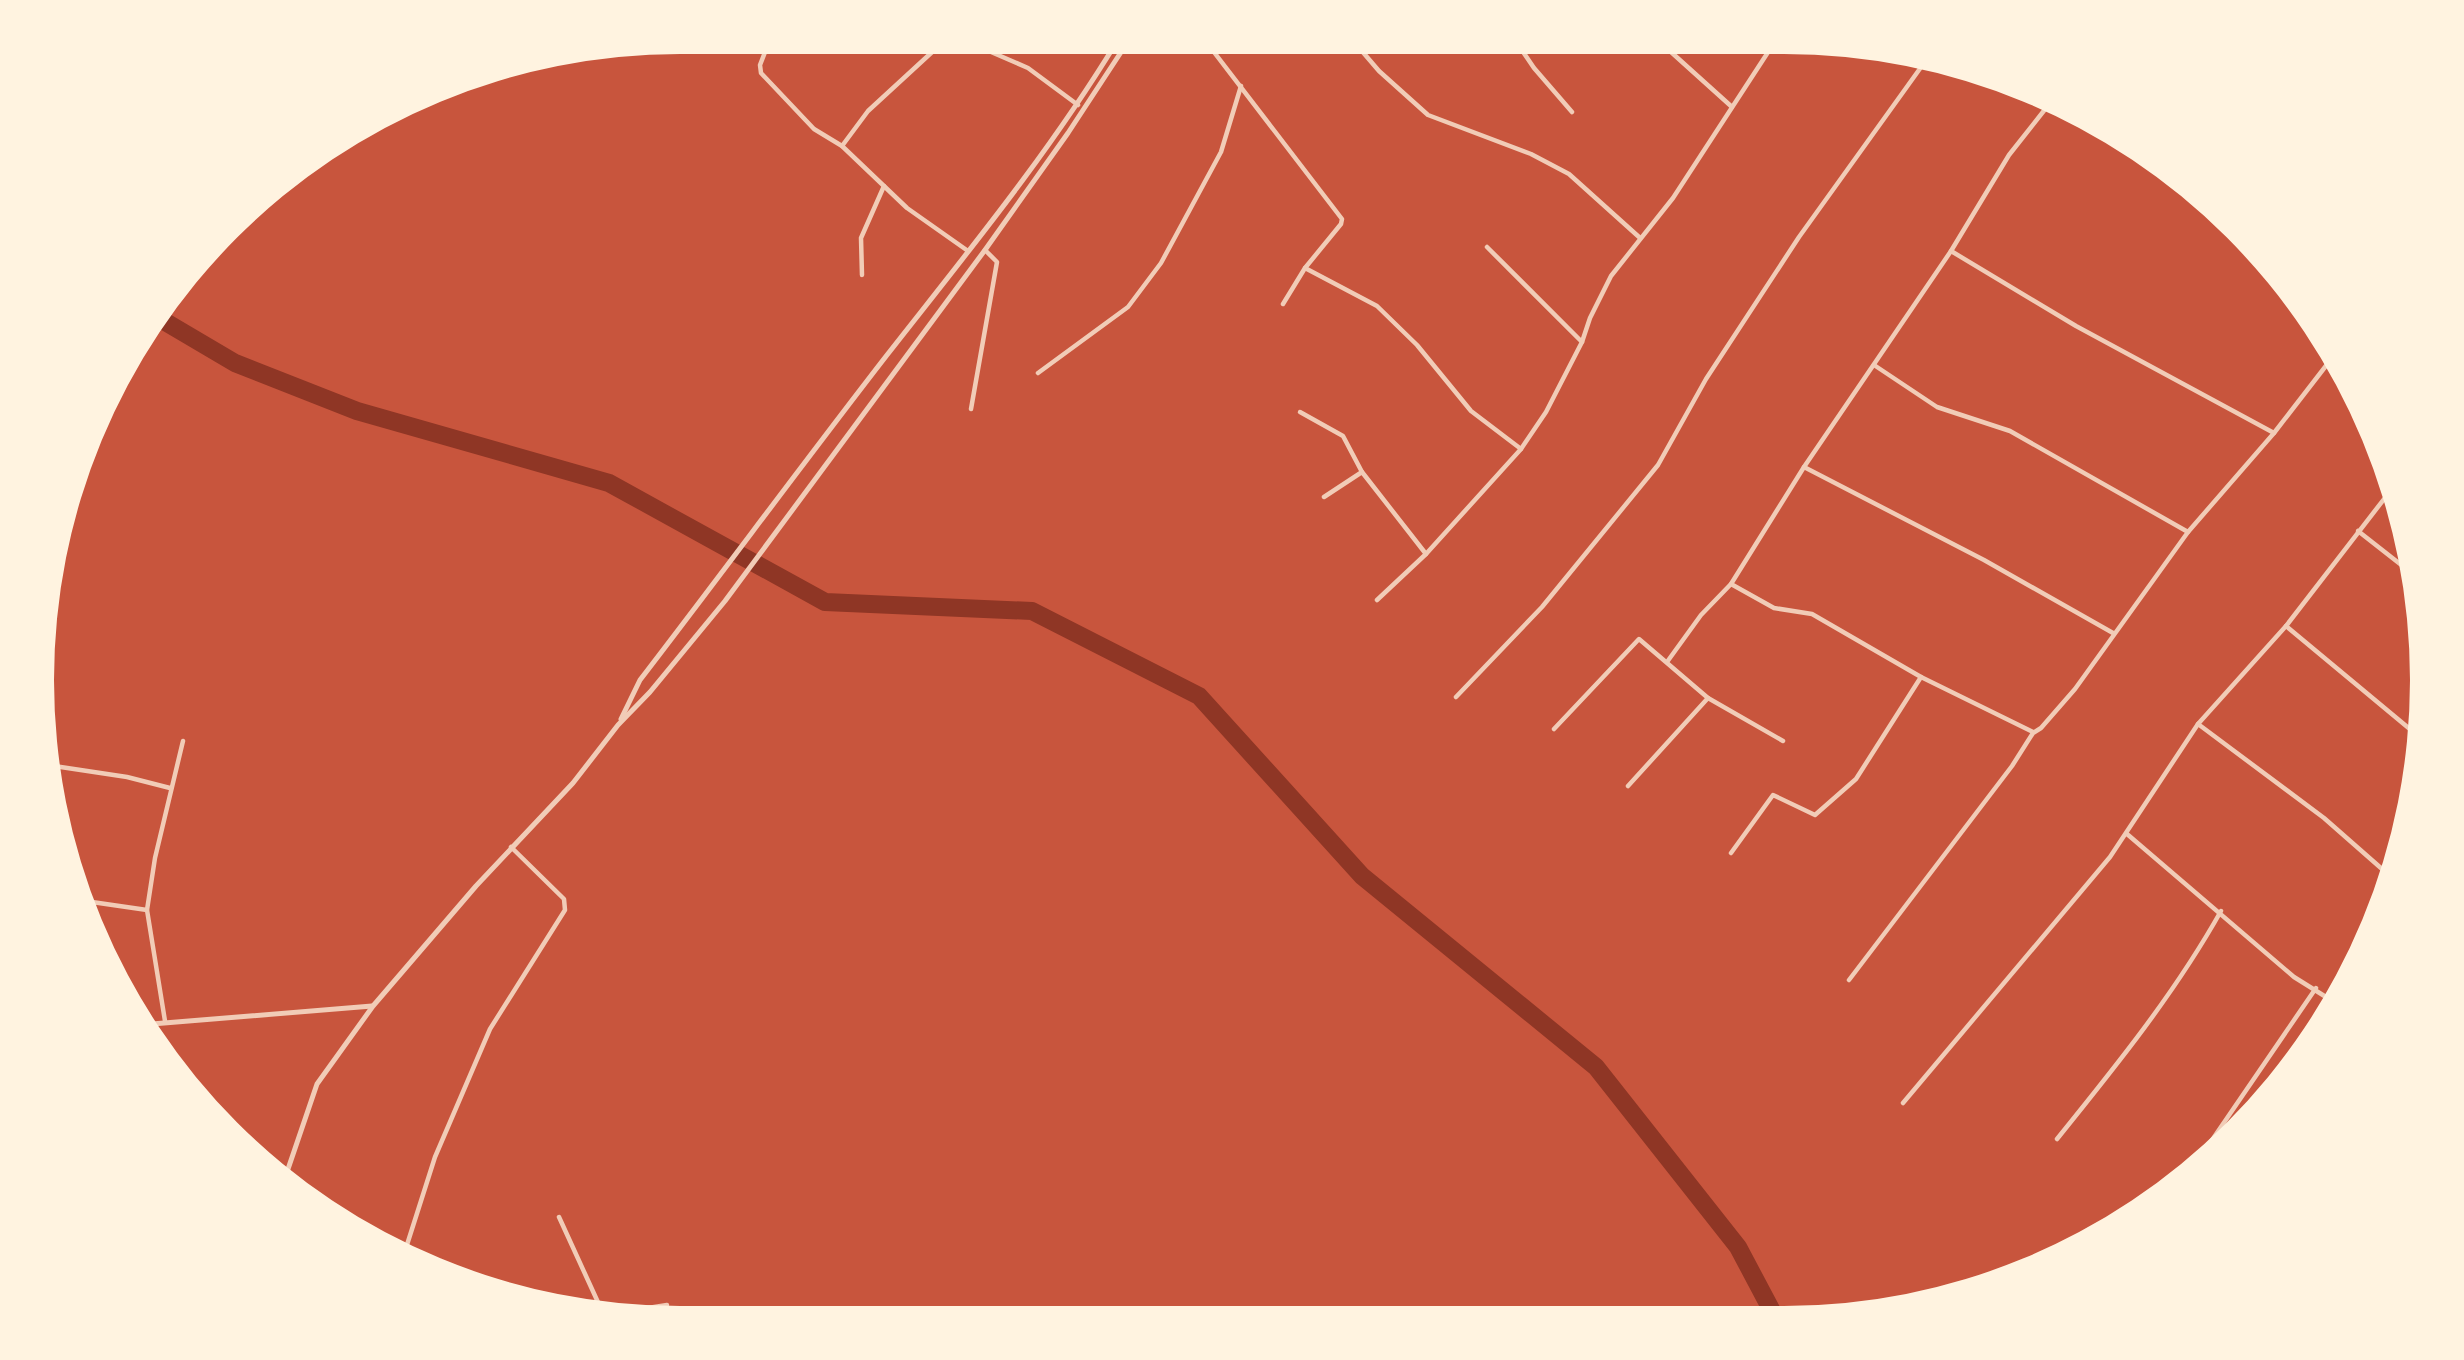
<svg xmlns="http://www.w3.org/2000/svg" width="2464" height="1360" font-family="Georgia,serif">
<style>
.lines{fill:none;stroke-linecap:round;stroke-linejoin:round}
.river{stroke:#8f3625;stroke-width:18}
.minor{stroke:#f1ccb7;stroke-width:4.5}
.tertiary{stroke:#f1ccb7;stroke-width:5}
</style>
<rect width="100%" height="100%" fill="#c8553d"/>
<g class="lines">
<!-- river -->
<polyline class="river" points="157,317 235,363 357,411 609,483 825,602 1032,611 1199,696 1362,876 1596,1067 1738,1247 1773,1313"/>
<!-- minor -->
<g class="minor">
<polyline points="769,42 760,65 761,73 814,129 842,146 907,208 968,251"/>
<polyline points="968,42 1028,68 1078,105"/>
<polyline points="1207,43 1342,219 1341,224 1305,268 1283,304"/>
<polyline points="1355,43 1379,71 1428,115 1531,154 1569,174 1639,237"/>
<polyline points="1517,43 1534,68 1572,112"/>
<polyline points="1661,43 1732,107"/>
<polyline points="842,146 868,111 943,42"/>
<polyline points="1487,247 1582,342"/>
<polyline points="1951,251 2076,326 2274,433"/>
<polyline points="1305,268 1377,306 1417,345 1471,411 1521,449"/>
<polyline points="862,275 861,238 884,186"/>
<polyline points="1874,365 1937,407 2010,431 2188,532"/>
<polyline points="1038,373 1128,307 1161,263 1221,152 1241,86"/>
<polyline points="971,409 997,262 985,250"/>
<polyline points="1300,412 1343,436 1362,472"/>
<polyline points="1804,467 1984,560 2113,633"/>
<polyline points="1324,497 1362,472 1426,554"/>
<polyline points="2358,531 2409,571"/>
<polyline points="1731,584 1774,608 1812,614 1921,677 2033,732"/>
<polyline points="1377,600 1426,554 1521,449 1546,412 1582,342 1590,318 1611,276 1673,198 1774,43"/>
<polyline points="2286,626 2417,735"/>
<polyline points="1667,662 1701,615 1731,584 1804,467 1951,251 2009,155 2050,103"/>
<polyline points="1456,697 1542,607 1658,465 1706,379 1799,237 1924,63"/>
<polyline points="1708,698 1783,741"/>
<polyline points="2198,724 2324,818 2390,876"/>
<polyline points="1554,729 1639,639 1708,698 1628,786"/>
<polyline points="54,766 127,777 170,788"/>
<polyline points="2127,834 2294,977 2334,1002"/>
<polyline points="1731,853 1773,795 1815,815 1856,779 1921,677"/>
<polyline points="85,901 147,910"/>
<polyline points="1849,980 2012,766 2033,733 2041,728 2075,689 2188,532 2274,433 2332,358"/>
<polyline points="165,1021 147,910 155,858 183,741"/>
<polyline points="1903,1103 2110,857 2198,724 2286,626 2391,490"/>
<path d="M2057,1139C2116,1066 2175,993 2221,911"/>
<polyline points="2197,1162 2316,988"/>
<polyline points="559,1217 602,1311"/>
<polyline points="353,1226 422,1258"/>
<polyline points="405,1251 435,1157 490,1029 565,910 564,899 511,847"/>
<polyline points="616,1313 667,1305"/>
</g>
<!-- tertiary -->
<g class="tertiary">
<polyline points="2200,197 2207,203"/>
<path d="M621,719L640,680C723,572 804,462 887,355C967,253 1049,153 1116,43"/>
<polyline points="152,1024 372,1006"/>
<polyline points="287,1172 317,1084 373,1006 476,886 573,783 618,725 650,692 725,601 985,250 1068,133 1127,43"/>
</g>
</g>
<!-- crop -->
<path d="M0 0H2464V1360H0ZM680 54H1784A626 626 0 0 1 2410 680V680A626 626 0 0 1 1784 1306H680A626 626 0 0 1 54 680V680A626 626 0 0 1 680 54Z" fill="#fff3e0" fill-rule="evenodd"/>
</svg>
